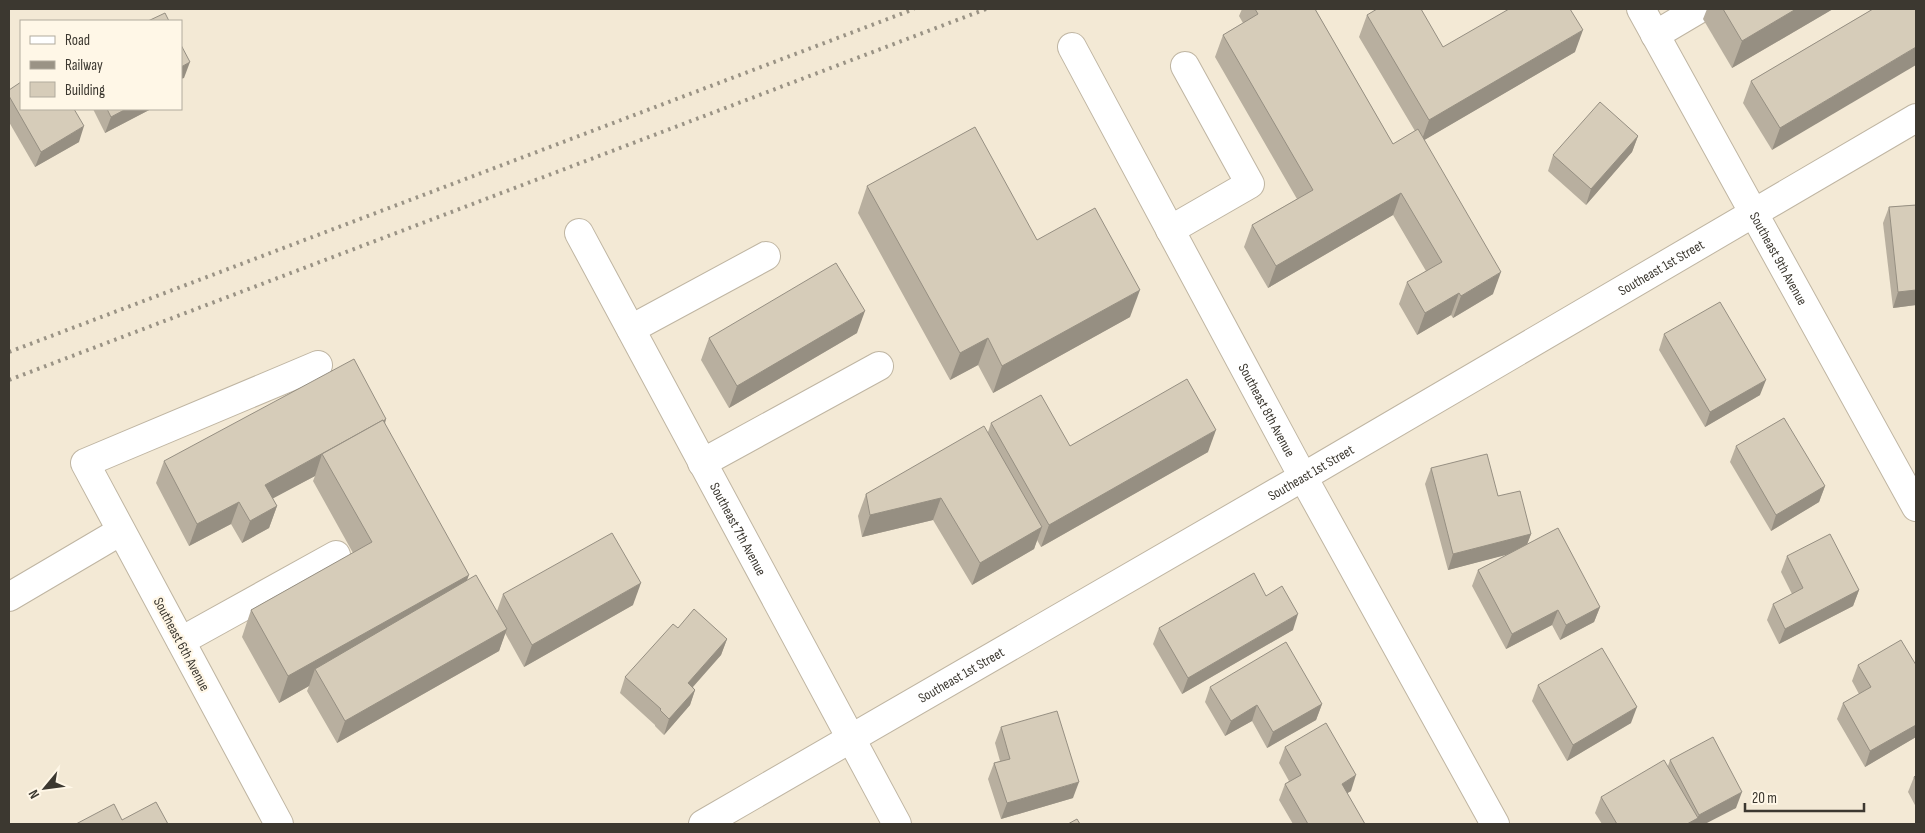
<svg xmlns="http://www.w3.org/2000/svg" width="1925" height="833" font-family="'Sofia Sans Condensed',sans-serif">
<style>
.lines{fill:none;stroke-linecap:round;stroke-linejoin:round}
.minor-casing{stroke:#bfb5a2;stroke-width:30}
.minor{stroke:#fff;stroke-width:28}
.rail{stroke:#9a9385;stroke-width:4;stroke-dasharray:2.5 5;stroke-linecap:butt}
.wall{fill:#b8af9f}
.shaded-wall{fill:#968f82}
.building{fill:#d6ccb9;stroke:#968f82}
.labels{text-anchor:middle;stroke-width:4.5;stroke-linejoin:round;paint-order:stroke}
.street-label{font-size:14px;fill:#3c3830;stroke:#fff7e7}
</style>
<rect width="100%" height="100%" fill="#f3e9d5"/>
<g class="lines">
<defs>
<g id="minor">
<path id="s1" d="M1641,9L1916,507"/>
<polyline points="1655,35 1699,9"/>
<path id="s2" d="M1072,47L1303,477L1495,824"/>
<polyline points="1170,230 1250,184 1185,66"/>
<path id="s3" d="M579,233L897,824"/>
<polyline points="631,329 766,256"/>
<polyline points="702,463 879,366"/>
<polyline points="9,597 121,531"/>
<polyline points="181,641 336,555"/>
<polyline points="279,824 85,463 318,365"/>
<path id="s4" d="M703,824L1303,477L1916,118"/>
</g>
</defs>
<!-- minor casing -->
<use href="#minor" class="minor-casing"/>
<!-- minor -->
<use href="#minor" class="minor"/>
<!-- rail -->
<g class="rail">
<polyline points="9,352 914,9"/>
<polyline points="9,380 986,9"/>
</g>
</g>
<!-- wall -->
<g class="wall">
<polygon points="1242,9 1315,9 1393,144 1415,131 1359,37 1367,15 1443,47 1575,52 1424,140 1493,294 1453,318 1451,315 1417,335 1399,304 1407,282 1426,271 1393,215 1268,288 1244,247 1252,225 1297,199 1215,57 1223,35 1243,23 1239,16"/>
<polygon points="1707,9 1833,9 1732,68 1703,19"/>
<polygon points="1873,9 1772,150 1743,103 1751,81"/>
<polygon points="9,90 79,142 35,167 9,122"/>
<polygon points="93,109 151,109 105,133"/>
<polygon points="1638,136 1632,152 1586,205 1548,171 1553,155"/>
<polygon points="867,186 1037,240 1130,317 993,393 978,365 950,380 858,213"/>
<polygon points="1916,205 1916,305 1893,308 1883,223 1889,207"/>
<polygon points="857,333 729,408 701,360 709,338"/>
<polygon points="1664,334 1760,395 1705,427 1659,350"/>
<polygon points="386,419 385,424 466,581 497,611 503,594 633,605 524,667 505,633 499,651 337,743 307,691 309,686 279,703 242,637 251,610 353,553 313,481 315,476 272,498 277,506 269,528 242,543 231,524 189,546 156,483 164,461"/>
<polygon points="991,423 1070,446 1208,452 1041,547 1037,540 1034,549 972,585 933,520 862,537 858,516 866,494 988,432"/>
<polygon points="1736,446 1825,486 1819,502 1771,531 1730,462"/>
<polygon points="1431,468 1498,496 1531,534 1527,544 1600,607 1594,622 1560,640 1552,625 1506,649 1472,586 1478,570 1508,554 1448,570 1425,484"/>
<polygon points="1787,556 1859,590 1853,606 1779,644 1767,620 1773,604 1792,594 1781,572"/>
<polygon points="678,628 727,639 721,655 693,687 695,690 690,705 664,735 655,726 655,725 620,693 625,677"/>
<polygon points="1159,628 1293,630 1182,694 1153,644"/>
<polygon points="1858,665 1916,665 1916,737 1865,767 1837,719 1843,703 1859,694 1852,681"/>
<polygon points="1538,685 1631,723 1567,761 1532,701"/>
<polygon points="1210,687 1322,704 1316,720 1267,748 1252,721 1225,736 1205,702"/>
<polygon points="1001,727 1073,798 1001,819 988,779 994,763 1000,761 995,743"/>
<polygon points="1285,747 1351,791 1347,793 1365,824 1293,824 1279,800 1285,784 1289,781 1279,763"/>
<polygon points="1670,760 1736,808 1687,824 1602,824 1595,813 1601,797 1668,766"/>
<polygon points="1916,775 1916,807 1908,792 1914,777"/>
</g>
<!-- shaded-wall -->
<g class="shaded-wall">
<polygon points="1796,9 1833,9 1732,68 1742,41"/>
<polygon points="1583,30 1575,52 1421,142 1429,120"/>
<polygon points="1916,47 1916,65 1772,150 1780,128"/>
<polygon points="190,62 184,78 181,79 181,67"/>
<polygon points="126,109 151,109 105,133 111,117"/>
<polygon points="84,126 79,142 35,167 41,152"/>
<polygon points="1638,136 1632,152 1586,205 1591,189"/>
<polygon points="1401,193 1393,215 1268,288 1276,266"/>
<polygon points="1501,272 1493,294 1453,318 1461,296"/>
<polygon points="1140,290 1130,317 993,393 1002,366"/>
<polygon points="1916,290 1916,305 1893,308 1898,292"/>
<polygon points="1459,293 1451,315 1417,335 1425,313"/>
<polygon points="865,311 857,333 729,408 737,386"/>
<polygon points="988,338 978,365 950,380 960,353"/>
<polygon points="1766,380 1760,395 1705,427 1710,412"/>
<polygon points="386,419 378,441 322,454 315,476 257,507 265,485"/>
<polygon points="1216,430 1208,452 1041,547 1049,525"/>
<polygon points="1825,486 1819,502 1771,531 1776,515"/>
<polygon points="941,498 933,520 862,537 870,515"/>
<polygon points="239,502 231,524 189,546 197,524"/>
<polygon points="277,506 269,528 242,543 250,521"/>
<polygon points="1042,527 1034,549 972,585 980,563"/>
<polygon points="1531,534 1525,550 1448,570 1453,554"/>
<polygon points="469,575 459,602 315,669 309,686 279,703 288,676"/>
<polygon points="641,583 633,605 524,667 532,645"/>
<polygon points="1859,590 1853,606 1779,644 1785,629"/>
<polygon points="1600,607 1594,622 1560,640 1566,625"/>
<polygon points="1558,610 1552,625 1506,649 1512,634"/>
<polygon points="1298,614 1293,630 1182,694 1188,678"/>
<polygon points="507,629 499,651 337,743 345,721"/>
<polygon points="727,639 721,655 682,699 688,683"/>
<polygon points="695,690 690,705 664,735 669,719"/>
<polygon points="1322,704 1316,720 1267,748 1273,732"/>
<polygon points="1257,705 1252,721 1225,736 1231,721"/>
<polygon points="1637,707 1631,723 1567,761 1573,745"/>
<polygon points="1916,725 1916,737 1865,767 1870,751"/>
<polygon points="1356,775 1351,791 1336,800 1342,784"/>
<polygon points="1079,782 1073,798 1001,819 1007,803"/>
<polygon points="1742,792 1736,808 1705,824 1687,824 1697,818 1699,815"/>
</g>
<!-- building -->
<g class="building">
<polygon points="1255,9 1315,9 1393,144 1418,129 1501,272 1461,296 1459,293 1425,313 1407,282 1442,262 1401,193 1276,266 1252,225 1313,190 1223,35 1258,14"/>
<polygon points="1377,9 1421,9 1443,47 1509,9 1570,9 1583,30 1429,120 1367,15"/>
<polygon points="1723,9 1796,9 1742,41"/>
<polygon points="1873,9 1916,9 1916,47 1780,128 1751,81"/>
<polygon points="165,13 169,21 148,21"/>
<polygon points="181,45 190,62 181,67"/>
<polygon points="21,82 21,109 74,109 84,126 41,152 9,96 9,90"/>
<polygon points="1600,102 1638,136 1591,189 1553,155"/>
<polygon points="107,109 126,109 111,117"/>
<polygon points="975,127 1037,240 1095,208 1140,290 1002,366 988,338 960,353 867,186"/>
<polygon points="1916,205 1916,290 1898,292 1889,207"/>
<polygon points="836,263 865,311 737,386 709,338"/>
<polygon points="1720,302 1766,380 1710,412 1664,334"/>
<polygon points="354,359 386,419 383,421 383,420 345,441 265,485 277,506 250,521 239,502 197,524 164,461"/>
<polygon points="1187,379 1216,430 1049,525 991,423 1041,395 1070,446"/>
<polygon points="1784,418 1825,486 1776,515 1736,446"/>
<polygon points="383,420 469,575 288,676 251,610 372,542 322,454"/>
<polygon points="984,426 1042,527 980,563 941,498 870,515 866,494"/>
<polygon points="1487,454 1498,496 1520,491 1531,534 1453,554 1431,468"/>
<polygon points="1558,528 1600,607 1566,625 1558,610 1512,634 1478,570"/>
<polygon points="612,533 641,583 532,645 503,594"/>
<polygon points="1830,534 1859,590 1785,629 1773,604 1803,588 1787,556"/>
<polygon points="1254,573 1266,596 1282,586 1298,614 1188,678 1159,628"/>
<polygon points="476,575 507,629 345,721 315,669"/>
<polygon points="694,609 727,639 688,683 695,690 669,719 660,710 661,709 625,677 673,624 678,628"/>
<polygon points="1901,640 1916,665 1916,725 1870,751 1843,703 1871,687 1858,665"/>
<polygon points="1286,642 1322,704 1273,732 1257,705 1231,721 1210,687"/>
<polygon points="1602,648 1637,707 1573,745 1538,685"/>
<polygon points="1057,711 1079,782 1007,803 994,763 1010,759 1001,727"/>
<polygon points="1326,723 1356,775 1342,784 1365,824 1308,824 1285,784 1301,775 1285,747"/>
<polygon points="1713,737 1742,792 1699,815 1670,760"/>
<polygon points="1664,760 1698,818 1687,824 1617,824 1601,797"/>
<polygon points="1916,775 1916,781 1914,777"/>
<polygon points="156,802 168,824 76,824 114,804 122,820"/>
<polygon points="1077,819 1080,824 1068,824"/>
</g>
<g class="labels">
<!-- street labels -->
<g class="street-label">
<text dy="5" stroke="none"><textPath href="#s1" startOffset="285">Southeast 9th Avenue</textPath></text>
<text dy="5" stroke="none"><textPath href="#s4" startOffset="1108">Southeast 1st Street</textPath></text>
<text dy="5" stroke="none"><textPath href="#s2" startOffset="412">Southeast 8th Avenue</textPath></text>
<text dy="5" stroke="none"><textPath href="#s4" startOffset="702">Southeast 1st Street</textPath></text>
<text dy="5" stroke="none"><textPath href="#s3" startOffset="336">Southeast 7th Avenue</textPath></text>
<text transform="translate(182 644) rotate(62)" y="5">Southeast 6th Avenue</text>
<text dy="5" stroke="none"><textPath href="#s4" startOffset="298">Southeast 1st Street</textPath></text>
</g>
</g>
<!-- border -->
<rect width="1925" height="833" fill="none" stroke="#3c3830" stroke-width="20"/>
<!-- legend -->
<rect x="20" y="20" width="162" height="90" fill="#fff7e7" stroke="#b1ab9e"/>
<rect x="30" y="36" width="25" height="8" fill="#ffffff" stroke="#b1ab9e"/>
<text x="65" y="45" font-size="15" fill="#3c3830">Road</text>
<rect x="30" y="61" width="25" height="8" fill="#9a9385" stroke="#b1ab9e"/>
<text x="65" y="70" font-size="15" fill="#3c3830">Railway</text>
<rect x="30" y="82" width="25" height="15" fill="#d6ccb9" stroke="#b1ab9e"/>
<text x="65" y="95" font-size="15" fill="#3c3830">Building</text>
<!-- north arrow -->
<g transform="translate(45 788) rotate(241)" stroke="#fff7e7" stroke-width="4" paint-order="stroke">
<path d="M0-4L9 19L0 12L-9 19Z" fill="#3c3830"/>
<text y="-8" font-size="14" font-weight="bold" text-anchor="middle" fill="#3c3830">N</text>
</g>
<!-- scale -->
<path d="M1745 803v8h119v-8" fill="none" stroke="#3c3830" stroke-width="2.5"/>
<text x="1752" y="803" font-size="15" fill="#3c3830" stroke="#fff7e7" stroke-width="4" paint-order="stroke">20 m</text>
</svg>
